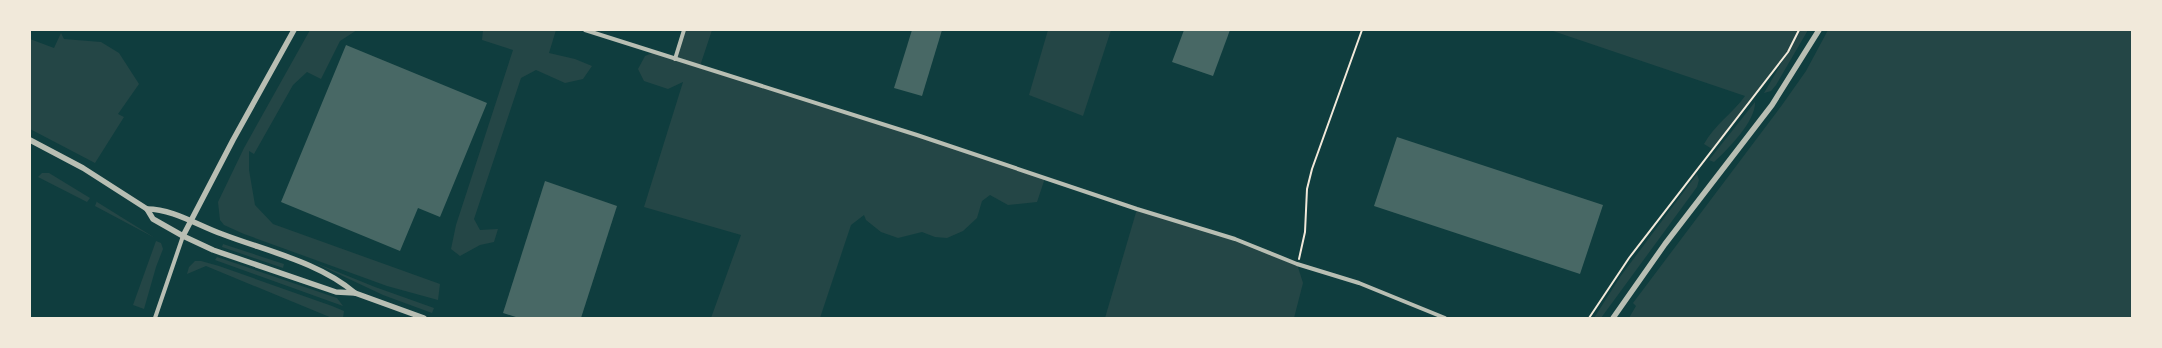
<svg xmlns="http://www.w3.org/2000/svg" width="2162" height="348" font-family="'Archivo Narrow',sans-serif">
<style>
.green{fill:#244646}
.building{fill:#486865}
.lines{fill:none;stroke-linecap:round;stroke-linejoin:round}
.path{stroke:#f1e9da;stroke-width:2}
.minor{stroke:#b8beb3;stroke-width:4}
.tertiary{stroke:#b8beb3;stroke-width:5.5}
</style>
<rect width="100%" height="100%" fill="#0f3d3e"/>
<!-- green -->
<g class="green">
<polygon points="310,30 357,30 340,41 321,79 307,72 293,85 254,154 249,151 249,170 255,205 273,224 440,284 438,300 387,286 244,234 224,225 220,220 218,202 244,148"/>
<polygon points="483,30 556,30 549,53 575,59 592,66 583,79 565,83 536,70 521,78 474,219 480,230 498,229 494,242 480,245 460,256 451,249 456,225 513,50 482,40"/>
<polygon points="684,30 712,30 700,66 1045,178 1037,202 1008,205 990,195 982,201 977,218 963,231 947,238 935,237 922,232 898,238 881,232 866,220 864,215 851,225 820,318 711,318 741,235 644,207 683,82 668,89 644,81 638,69 645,56 655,52 675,59"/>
<polygon points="1048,30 1111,30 1083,116 1029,95"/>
<path d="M1550,30H1808L1776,85L1771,91L1764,93L1785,57L1712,149L1704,144C1714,125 1733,113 1745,96Z"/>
<polygon points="1828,30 2132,30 2132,318 1629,318 1636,306 1633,303 1782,105 1806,71"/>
<polygon points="61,33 64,39 101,42 119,53 139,84 118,114 124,117 95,163 30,129 30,39 54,48"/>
<path d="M1755,102C1756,121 1727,150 1714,162L1709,160Z"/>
<polygon points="42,173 49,173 90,198 87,202 38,177"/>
<polygon points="1697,174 1699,180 1697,187 1601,318 1594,318 1620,277"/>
<polygon points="97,201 97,202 155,238 95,206"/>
<polygon points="1137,209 1235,239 1297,264 1303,283 1294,318 1105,318"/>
<polygon points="156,241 161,243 163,249 156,267 144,309 133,305"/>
<polygon points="223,244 284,264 283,268 222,247"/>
<polygon points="217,257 337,298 343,306 215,260"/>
<polygon points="195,261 201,261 219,266 332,306 344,311 343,318 332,318 206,266 187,274 189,267"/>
<polygon points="313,262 375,287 434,308 432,313 383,295"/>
</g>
<!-- building -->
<g class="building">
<polygon points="912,30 942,30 922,96 894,88"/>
<polygon points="1184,30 1230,30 1213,76 1172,62"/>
<polygon points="346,45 487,103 440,217 418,208 400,251 281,202"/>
<polygon points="1397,137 1603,205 1580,274 1374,206"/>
<polygon points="545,181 617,206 581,318 519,318 503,313"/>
</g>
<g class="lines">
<!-- path -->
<g class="path">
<polyline points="1299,259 1305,232 1307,189 1312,169 1362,30"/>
<polyline points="1589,318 1629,258 1788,52 1799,30"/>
</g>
<!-- minor -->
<g class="minor">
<polyline points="585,30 917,135 1137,209 1235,239 1297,264 1359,283 1445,318"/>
<polyline points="675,59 684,30"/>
<polyline points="155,318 183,236"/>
</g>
<!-- tertiary -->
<g class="tertiary">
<polyline points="30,140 83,168 147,209 153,219 183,236 213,250 336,292 355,293 424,318"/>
<path d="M147,209C173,209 197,225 222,234C266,251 319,262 355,293"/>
<polyline points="183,236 233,140 294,30"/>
<polyline points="1613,318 1665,244 1772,105 1819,30"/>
</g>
</g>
<!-- border -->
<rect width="2162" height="348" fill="none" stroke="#f1e9da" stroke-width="62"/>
</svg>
